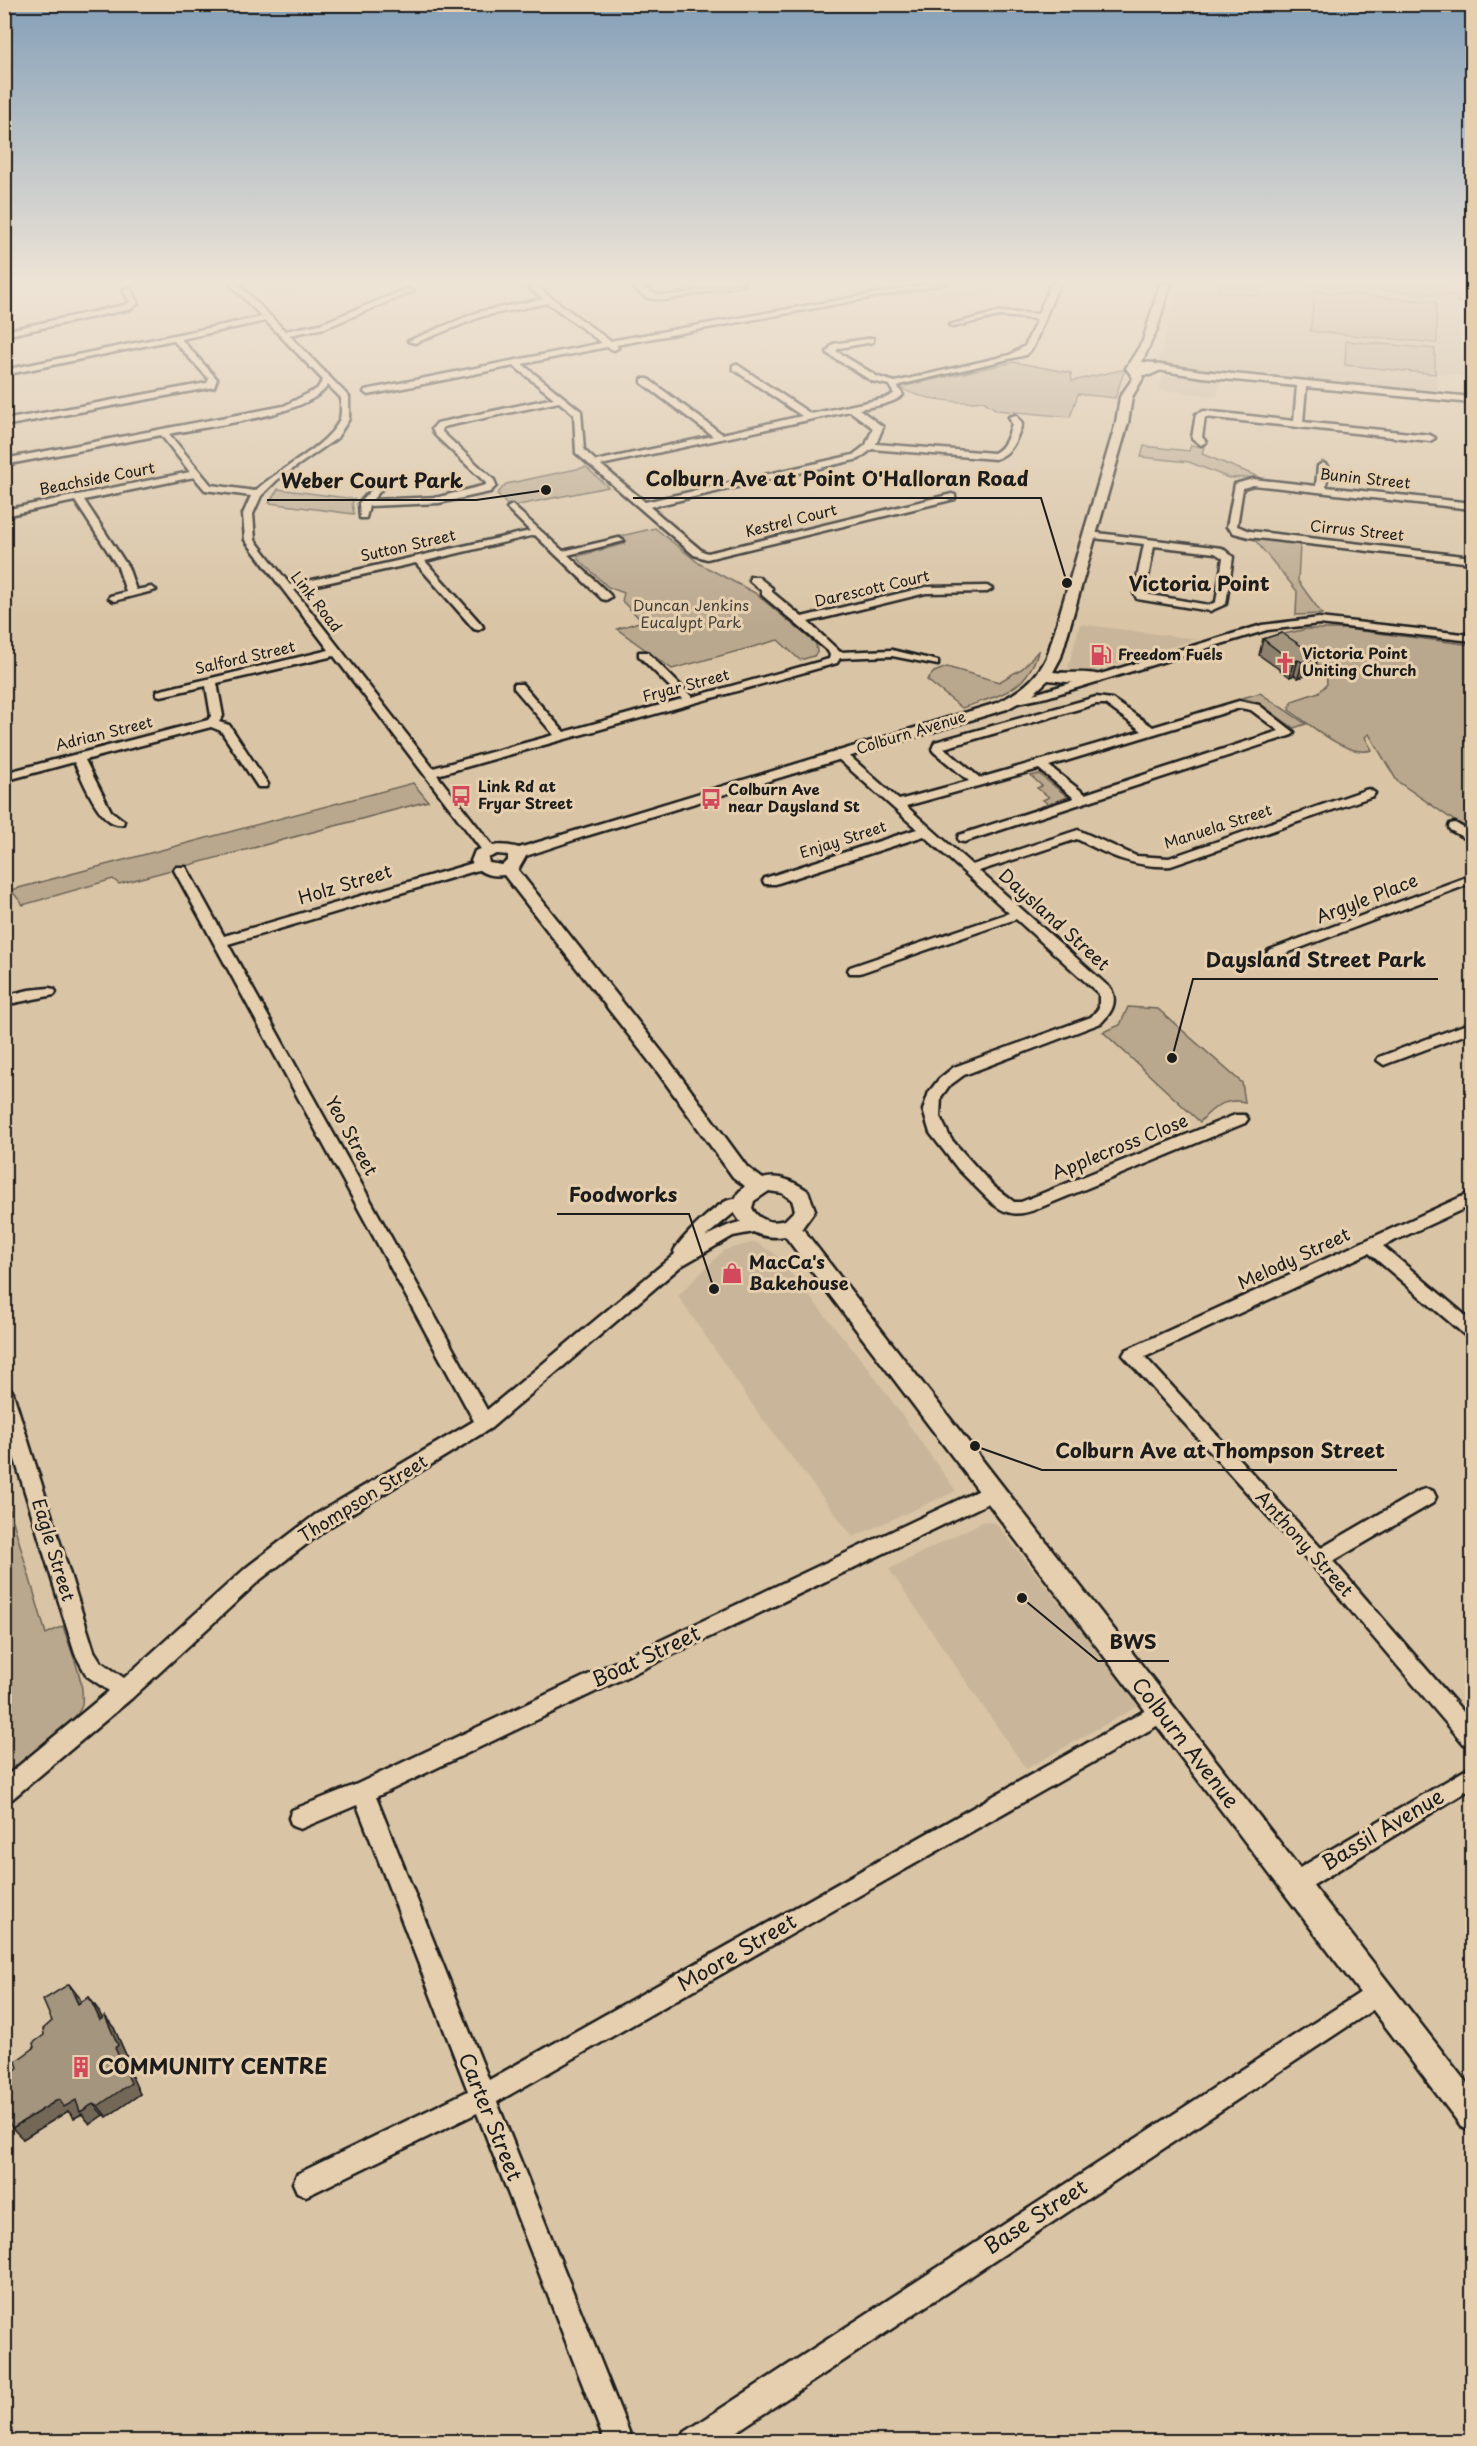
<svg xmlns="http://www.w3.org/2000/svg" width="1477" height="2446" font-family="'Playpen Sans',sans-serif">
<style>
.built{fill:#c9b69a}
.green{fill:#baa88e;stroke:#6b6255;stroke-width:1.5}
.lines{fill:none;stroke-linecap:round;stroke-linejoin:round}
.minor-casing{stroke:#1c1c1c;stroke-width:5}
.major-casing{stroke:#1c1c1c;stroke-width:5}
.minor{fill:#e5cfae;fill-rule:evenodd}
.major{fill:#e5cfae;fill-rule:evenodd}
.wall{fill:#8d806d;stroke:#1c1c1c;stroke-width:1.5}
.shaded-wall{fill:#736859;stroke:#1c1c1c;stroke-width:1.5}
.building{fill:#a4957f;stroke:#1c1c1c;stroke-width:1.5}
.labels{text-anchor:middle;stroke-width:6;stroke-linejoin:round;paint-order:stroke}
.far-street-label{font-size:15px;fill:#1c1c1c;stroke:#e5cfae}
.far-park-label{font-size:15px;fill:#443f38;stroke:#e5cfae}
.far-poi-label{font-size:15px;font-weight:bold;fill:#1c1c1c;stroke:#e5cfae;text-anchor:start}
.street-label{font-size:18px;fill:#1c1c1c;stroke:#e5cfae}
.poi-label{font-size:18px;font-weight:bold;fill:#1c1c1c;stroke:#e5cfae;text-anchor:start}
.far-district-label{font-size:20px;font-weight:bold;fill:#1c1c1c;stroke:#e5cfae}
.near-street-label{font-size:21px;fill:#1c1c1c;stroke:#e5cfae}
.near-poi-label{font-size:21px;font-weight:bold;fill:#1c1c1c;stroke:#e5cfae;text-anchor:start}
.leader{fill:none;stroke:#1c1c1c;stroke-width:2}
.callout-dot{fill:#1c1c1c;stroke:#e5cfae;stroke-width:2}
.callout-label{font-size:20px;text-anchor:middle;font-weight:bold;fill:#1c1c1c;stroke:#e5cfae;stroke-width:6;stroke-linejoin:round;paint-order:stroke}
</style>
<rect width="100%" height="100%" fill="#d9c4a5"/>
<filter id="ink" filterUnits="userSpaceOnUse"><feTurbulence type="fractalNoise" baseFrequency=".0167" numOctaves="2"/><feDisplacementMap in="SourceGraphic" scale="12" xChannelSelector="R" yChannelSelector="G"/><feConvolveMatrix kernelMatrix="1 2 1 2 8 2 1 2 1" color-interpolation-filters="sRGB"/></filter>
<g filter="url(#ink)">
<!-- built -->
<g class="built">
<polygon points="254,284 359,284 269,299"/>
<polygon points="970,284 1005,284 1017,290 942,305 921,293"/>
<polygon points="1179,284 1310,284 1457,296 1463,376 1437,373 1438,392 1162,365 1159,361"/>
<polygon points="1163,375 1220,381 1217,396 1159,390"/>
<polygon points="1080,624 1087,625 1197,639 1086,673 1068,668"/>
<polygon points="755,1242 774,1253 869,1369 956,1491 853,1537 760,1416 678,1296 724,1250"/>
<polygon points="984,1521 996,1523 1140,1705 1026,1769 889,1569"/>
</g>
<!-- green -->
<g class="green">
<polygon points="1220,284 1261,284 1259,296 1218,292"/>
<polygon points="1310,284 1472,284 1472,304 1457,302 1457,296"/>
<polygon points="1315,291 1436,302 1437,343 1310,331"/>
<polygon points="1346,341 1435,349 1435,374 1345,365"/>
<path d="M1014,362L1071,373L1072,381L1125,369L1115,398L1078,394L1070,417L997,410L983,401C963,404 915,399 900,387Z"/>
<polygon points="1191,445 1204,447 1202,454 1259,477 1229,478 1189,462 1141,457 1144,446 1189,451"/>
<polygon points="586,467 608,487 509,507 497,494 506,484"/>
<polygon points="278,489 355,499 352,503 354,514 269,503"/>
<polygon points="655,528 700,564 755,593 816,644 817,652 814,656 800,660 778,640 672,669 617,629 642,621 622,601 624,593 608,587 578,559 578,556 624,544 617,537"/>
<polygon points="1254,539 1300,544 1298,581 1322,614 1296,615 1297,591"/>
<path d="M1307,629H1346L1472,645V833L1397,781L1369,734L1365,737L1372,750C1347,758 1310,724 1289,710L1292,701L1319,692L1327,684L1326,670L1275,636Z"/>
<path d="M1039,650C1025,693 1001,694 962,708L927,680L934,672L947,667L999,682L1023,668Z"/>
<polygon points="1260,693 1306,724 1294,728 1256,702 1242,698"/>
<polygon points="1039,774 1068,797 1048,804 1043,800 1049,797 1037,788 1042,786 1031,776"/>
<polygon points="413,783 428,801 119,884 113,879 23,905 11,890"/>
<path d="M1128,1007L1158,1009L1242,1083L1245,1102C1225,1098 1213,1107 1200,1122L1103,1032L1120,1025Z"/>
<path d="M4,1490L46,1634L63,1626C70,1650 85,1679 82,1704C80,1722 21,1764 5,1777Z"/>
</g>
<g class="lines">
<defs>
<g id="minor">
<path d="M230,284H238L285,331L320,324L407,289L414,291L325,328L289,335L349,397V419L337,438L277,480L261,496L253,514L255,540L290,585L530,531L507,508L512,505L563,551L619,538L624,541L568,555L610,595L611,597L606,600L602,599L535,535L425,561L482,625L483,627L478,630L474,629L416,563L294,590L433,768L554,735L514,688V684H522L564,732L682,699L639,656V652H647L692,697L829,659L830,655L828,651L762,595V591L750,581V577H758L772,588V592L802,617L926,587L987,586L992,589L987,592L926,593L808,622L840,652L892,650L938,661V665L892,656L840,658L837,663L437,775L496,850L489,854L484,853L334,656L217,683L223,716L219,722L229,725L232,729L268,784L266,787H258L221,731L211,727L85,760L111,811L124,821L123,824C100,829 83,779 74,762L4,781V773L208,720L211,716L206,686L161,696L157,695V691L329,650L245,540L243,514L251,496L205,490L194,477L84,500L128,567L136,590L151,587L156,590L114,601L109,598L110,596L126,592L118,567L75,501L4,516V510L190,472L161,435L4,465V459L284,406L317,389L323,380L266,321L181,339L217,379L214,387L4,426V420L207,383L209,379L173,340L4,375V370L262,317ZM328,385L341,398C341,405 342,415 339,421C326,448 278,469 255,491L211,485L169,434C206,426 309,416 328,385Z"/>
<path d="M524,284H533L610,341L929,284H944L616,345L618,348L614,350L607,347L522,364L581,411L584,450L596,461L713,436L642,383V379H648L722,434L802,416L733,369V365L736,364L811,414L886,398L894,394L889,385L872,381L828,354L827,352L833,344L873,338V342L839,348L836,351L878,377L895,382L1010,355L1025,346L1037,319L999,316L953,327L949,325L999,312L1038,314L1051,284H1059L1033,347L1026,355L903,384L898,387L903,395C891,405 874,406 859,409L883,427L876,444L994,453C1006,447 1008,436 1012,424L1009,417L1016,415L1022,424C1016,440 1012,454 995,459L872,449L859,459L650,507L702,551L708,553L952,494L955,495V499L707,559L694,555L576,453L574,414L559,402L443,427L442,432L494,480L496,486L490,492L439,503L369,506L366,518H360L359,503L373,488L381,490L372,500L439,497L486,485V483L435,435L432,429L437,423L554,398L514,366L368,395L364,392L365,390L602,343L548,303L483,316L415,343L408,341L478,312L543,299ZM850,411L873,428L866,445L853,455L645,502L601,465Z"/>
<path d="M628,284C642,283 650,295 664,295C691,296 717,282 745,284L665,300L647,298Z"/>
<polygon points="127,288 130,288 138,303 131,309 4,336 4,331 125,305 130,302 123,290"/>
<polygon points="1154,364 1202,371 1472,397 1472,403 1306,387 1303,422 1430,435 1435,438 1430,441 1205,417 1202,437 1206,442 1201,445 1192,438 1196,414 1204,411 1294,421 1297,386 1202,377 1151,369 1151,365"/>
<polygon points="1323,463 1328,466 1326,487 1472,503 1472,509 1253,485 1243,488 1237,526 1250,531 1472,557 1472,563 1249,537 1234,533 1227,527 1235,484 1253,479 1316,486 1318,466"/>
<path d="M1089,532L1222,548L1233,557L1226,604L1210,611L1137,599L1134,593L1144,544L1085,537V533ZM1154,546L1215,553L1223,558L1216,602L1209,605L1145,594Z"/>
<polygon points="1319,618 1472,635 1472,641 1319,624 1267,630 1047,697 1013,704 1007,701 1009,699 1041,692 1262,625"/>
<path d="M1096,697L1112,699L1153,727L1239,701L1259,705L1294,732L1292,735L964,842L959,841L958,838L959,835L1074,798L1039,769L906,806L972,865L1078,830L1136,856L1169,858L1365,790L1369,789L1375,793L1373,796L1171,866C1135,868 1108,855 1077,839L979,871L1111,989C1118,1003 1111,1013 1101,1023L964,1075L949,1086L941,1097L940,1117L951,1139L993,1186L1014,1202H1021L1235,1115H1245L1248,1119L1245,1123L1039,1208C1020,1216 1009,1216 993,1204L958,1169L930,1133L923,1110L929,1092L939,1079L954,1067L1091,1017L1099,1008V994L1016,919L860,973H850L848,970L850,967L1009,913L924,836L775,884H765L763,881L765,878L917,829L836,757V751H844L899,800L969,781L934,752L932,749L935,742ZM1096,704H1105L1142,731L980,778L944,748ZM1240,708L1251,710L1279,731L1085,794L1049,766Z"/>
<polygon points="1455,823 1472,833 1472,842 1450,830 1449,827 1450,824"/>
<path d="M480,861L487,865L485,868L228,944L487,1410L675,1254L674,1251C680,1239 716,1204 729,1200C735,1198 742,1199 748,1201L750,1205L748,1209L736,1211L705,1237C721,1228 744,1216 764,1222L766,1226L764,1230L733,1236L681,1266L491,1428L329,1527L261,1579L132,1698L12,1799L4,1802V1778L109,1691L87,1676L75,1654L4,1424V1386L10,1388L13,1393L94,1651L101,1662L124,1678L247,1567L315,1515L474,1421L174,870L176,867H186L224,936Z"/>
<polygon points="1472,875 1472,883 1279,956 1274,957 1267,953 1269,950"/>
<polygon points="49,988 54,989 56,992 54,995 4,1005 4,996 29,990"/>
<polygon points="1472,1022 1472,1032 1389,1063 1384,1065 1377,1060 1379,1057"/>
<polygon points="1472,1192 1472,1205 1383,1246 1472,1321 1472,1338 1466,1336 1369,1253 1145,1357 1321,1548 1419,1491 1426,1489 1433,1491 1436,1497 1433,1503 1333,1561 1472,1722 1472,1747 1464,1744 1312,1565 1123,1355 1126,1350"/>
<polygon points="992,1484 999,1486 1002,1492 999,1498 376,1797 489,2080 1155,1705 1162,1702 1169,1705 1173,1712 1169,1719 497,2102 633,2442 605,2442 477,2113 315,2192 306,2196 297,2192 293,2183 297,2174 468,2091 357,1805 300,1829 292,1826 289,1818 292,1810 355,1785"/>
<polygon points="1472,1766 1472,1788 1302,1892 1294,1895 1286,1892 1283,1884 1286,1876"/>
<polygon points="1378,1981 1386,1985 1390,1993 1386,2001 721,2442 681,2442 685,2432"/>
</g>
<path id="major" d="M1160,284H1170L1157,329L1142,362L1154,363L1161,370L1150,375H1142L1143,378L1132,397L1128,423L1061,657L1053,672C1069,674 1086,671 1100,675L1102,678L1100,681L1076,683L1048,680L1032,695L1007,709L586,836L526,856L518,870L673,1066L747,1167L763,1179C779,1174 795,1182 808,1191L815,1210L802,1228L1472,2090V2131L1461,2126L785,1236C760,1240 742,1230 732,1208L738,1193L745,1186L733,1177L659,1074L504,875C489,877 479,873 471,861L475,851C491,845 502,843 519,848L997,703C1019,692 1036,680 1047,657L1116,423L1120,397L1133,378L1126,368L1143,341ZM497,854L508,855V861L502,865L489,863L488,858ZM769,1191L782,1193L792,1200L795,1210L785,1220C771,1224 759,1221 752,1208L754,1201Z"/>
</defs>
<!-- minor casing -->
<use href="#minor" class="minor-casing"/>
<!-- major casing -->
<use href="#major" class="major-casing"/>
<!-- minor -->
<use href="#minor" class="minor"/>
<!-- major -->
<use href="#major" class="major"/>
</g>
<!-- wall -->
<g class="wall">
<polygon points="1282,633 1314,673 1298,678 1294,675 1290,677 1259,655 1263,639"/>
<polygon points="79,1997 81,2002 89,1997 98,2010 102,2018 114,2028 127,2057 124,2060 140,2094 107,2117 103,2115 90,2124 82,2114 74,2118 68,2111 23,2139 18,2068 44,2035 52,2021"/>
</g>
<!-- shaded-wall -->
<g class="shaded-wall">
<polygon points="1318,657 1314,673 1298,678 1302,662"/>
<polygon points="1298,660 1294,675 1290,677 1293,662"/>
<polygon points="69,1984 79,1997 88,2016 78,2004"/>
<polygon points="89,1997 98,2010 109,2032 100,2020"/>
<polygon points="105,2016 114,2028 127,2057 124,2060 140,2094 107,2117 98,2106 115,2048"/>
<polygon points="59,2099 76,2100 93,2104 103,2115 90,2124 82,2114 74,2118 68,2111 23,2139 12,2128"/>
</g>
<!-- building -->
<g class="building">
<polygon points="1282,633 1318,657 1302,662 1298,660 1293,662 1263,639"/>
<polygon points="69,1984 78,2004 89,1997 100,2020 105,2016 118,2045 115,2048 131,2083 98,2106 93,2104 80,2112 76,2100 64,2107 59,2099 12,2128 4,2113 4,2087 6,2086 4,2077 18,2068 16,2061 34,2048 33,2043 44,2035 43,2029 52,2021 43,2000"/>
</g>
</g>
<!-- sky -->
<linearGradient id="sky" x2="0" y2="1"><stop stop-color="#85a0b8"/><stop offset="0.45" stop-color="#eee4d6"/><stop offset="1" stop-color="#eee4d6" stop-opacity="0"/></linearGradient>
<rect width="1477" height="626" fill="url(#sky)"/>
<!-- icons -->
<defs>
<symbol id="fuel-bare" viewBox="-9 -9 18 18"><path d="M-5.5-6h7V0h2V4h1.3V-2.5L3-4.5l.8-.8L6-3V5H2.5V1h-1V6h-7ZM-4.2-4.7v3.2H.2V-4.7Z" fill="#d1495b" stroke="#e5cfae" stroke-width="2.5" paint-order="stroke"/></symbol>
<symbol id="church-bare" viewBox="-9 -9 18 18"><path d="M-1.2-6h2.4v3.5h3.3v2.4h-3.3V6h-2.4V-.1h-3.3v-2.4h3.3Z" fill="#d1495b" stroke="#e5cfae" stroke-width="2.5" paint-order="stroke"/></symbol>
<symbol id="bus-bare" viewBox="-9 -9 18 18"><path d="M-5-6H5V4H4V6H2V4H-2V6H-4V4H-5ZM-3.5-4V0h7V-4ZM-3.5 1.2v1.5H-2V1.2ZM2 1.2v1.5H3.5V1.2Z" fill="#d1495b" stroke="#e5cfae" stroke-width="2.5" paint-order="stroke"/></symbol>
<symbol id="shop-bare" viewBox="-9 -9 18 18"><path d="M-5-2.5h2.3a2.7 3.5 0 0 1 5.4 0H5L5.5 6h-11ZM-1.5-2.5h3a1.5 2.3 0 0 0-3 0Z" fill="#d1495b" stroke="#e5cfae" stroke-width="2.5" paint-order="stroke"/></symbol>
<symbol id="building-bare" viewBox="-9 -9 18 18"><path d="M-4-6H4V6H1V3H-1V6H-4ZM-2.5-4.3h1.7v1.8h-1.7ZM.8-4.3h1.7v1.8H.8ZM-2.5-1h1.7V.8h-1.7ZM.8-1h1.7V.8H.8Z" fill="#d1495b" stroke="#e5cfae" stroke-width="2.5" paint-order="stroke"/></symbol>
</defs>
<g fill-rule="evenodd">
<use href="#fuel-bare" x="1086" y="640" width="30" height="30"/>
<use href="#church-bare" x="1270" y="648" width="30" height="30"/>
<use href="#bus-bare" x="446" y="781" width="30" height="30"/>
<use href="#bus-bare" x="696" y="784" width="30" height="30"/>
<use href="#shop-bare" x="717" y="1258" width="30" height="30"/>
<use href="#building-bare" x="66" y="2052" width="30" height="30"/>
</g>
<g class="labels">
<!-- far-street labels -->
<g class="far-street-label">
<text transform="translate(97 479) rotate(-11)" y="5">Beachside Court</text>
<text transform="translate(1365 479) rotate(6)" y="5">Bunin Street</text>
<text transform="translate(791 521) rotate(-14)" y="5">Kestrel Court</text>
<text transform="translate(1357 531) rotate(6)" y="5">Cirrus Street</text>
<text transform="translate(408 546) rotate(-13)" y="5">Sutton Street</text>
<text transform="translate(872 589) rotate(-13)" y="5">Darescott Court</text>
<text transform="translate(316 602) rotate(52)" y="5">Link Road</text>
<text transform="translate(245 658) rotate(-13)" y="5">Salford Street</text>
<text transform="translate(686 686) rotate(-15)" y="5">Fryar Street</text>
<text transform="translate(911 733) rotate(-17)" y="5">Colburn Avenue</text>
<text transform="translate(104 734) rotate(-14)" y="5">Adrian Street</text>
<text transform="translate(1218 827) rotate(-18)" y="5">Manuela Street</text>
<text transform="translate(843 840) rotate(-18)" y="5">Enjay Street</text>
</g>
<!-- far-park labels -->
<g class="far-park-label">
<text x="691" y="611">Duncan Jenkins<tspan x="691" dy="17">Eucalypt Park</tspan></text>
</g>
<!-- far-poi labels -->
<g class="far-poi-label">
<text x="1302" y="659">Victoria Point<tspan x="1302" dy="17">Uniting Church</tspan></text>
<text x="1118" y="660">Freedom Fuels</text>
<text x="478" y="792">Link Rd at<tspan x="478" dy="17">Fryar Street</tspan></text>
<text x="728" y="795">Colburn Ave<tspan x="728" dy="17">near Daysland St</tspan></text>
</g>
<!-- street labels -->
<g class="street-label">
<text transform="translate(345 885) rotate(-17)" y="6">Holz Street</text>
<text transform="translate(1367 899) rotate(-21)" y="6">Argyle Place</text>
<text transform="translate(1054 920) rotate(42)" y="6">Daysland Street</text>
<text transform="translate(351 1136) rotate(61)" y="6">Yeo Street</text>
<text transform="translate(1120 1147) rotate(-22)" y="6">Applecross Close</text>
<text transform="translate(1294 1259) rotate(-25)" y="6">Melody Street</text>
<text transform="translate(363 1499) rotate(-32)" y="6">Thompson Street</text>
<text transform="translate(1304 1544) rotate(48)" y="6">Anthony Street</text>
<text transform="translate(53 1550) rotate(73)" y="6">Eagle Street</text>
</g>
<!-- poi labels -->
<g class="poi-label">
<text x="749" y="1269">MacCa's<tspan x="749" dy="21">Bakehouse</tspan></text>
</g>
<!-- far-district labels -->
<g class="far-district-label">
<text x="1199" y="591">Victoria Point</text>
</g>
<!-- near-street labels -->
<g class="near-street-label">
<text transform="translate(646 1657) rotate(-25)" y="7">Boat Street</text>
<text transform="translate(1185 1743) rotate(52)" y="7">Colburn Avenue</text>
<text transform="translate(1383 1830) rotate(-31)" y="7">Bassil Avenue</text>
<text transform="translate(737 1953) rotate(-30)" y="7">Moore Street</text>
<text transform="translate(490 2117) rotate(68)" y="7">Carter Street</text>
<text transform="translate(1036 2217) rotate(-33)" y="7">Base Street</text>
</g>
<!-- near-poi labels -->
<g class="near-poi-label">
<text x="98" y="2074">COMMUNITY CENTRE</text>
</g>
</g>
<!-- callouts -->
<path class="leader" d="M1067 583L1041 498H633M546 490L476 500H267M1172 1058L1193 979H1438M714 1289L689 1214H557M975 1446L1042 1470H1397M1022 1598L1098 1661H1169"/>
<g class="callout-dot">
<circle cx="1067" cy="583" r="6"/>
<circle cx="546" cy="490" r="6"/>
<circle cx="1172" cy="1058" r="6"/>
<circle cx="714" cy="1289" r="6"/>
<circle cx="975" cy="1446" r="6"/>
<circle cx="1022" cy="1598" r="6"/>
</g>
<g class="callout-label">
<text x="837" y="486">Colburn Ave at Point O'Halloran Road</text>
<text x="372" y="488">Weber Court Park</text>
<text x="1316" y="967">Daysland Street Park</text>
<text x="623" y="1202">Foodworks</text>
<text x="1220" y="1458">Colburn Ave at Thompson Street</text>
<text x="1133" y="1649">BWS</text>
</g>
<!-- margin -->
<rect width="1477" height="2446" fill="none" stroke="#e5cfae" stroke-width="24"/>
<rect x="12" y="12" width="1453" height="2422" fill="none" stroke="#1c1c1c" stroke-width="2" filter="url(#ink)"/>
</svg>
